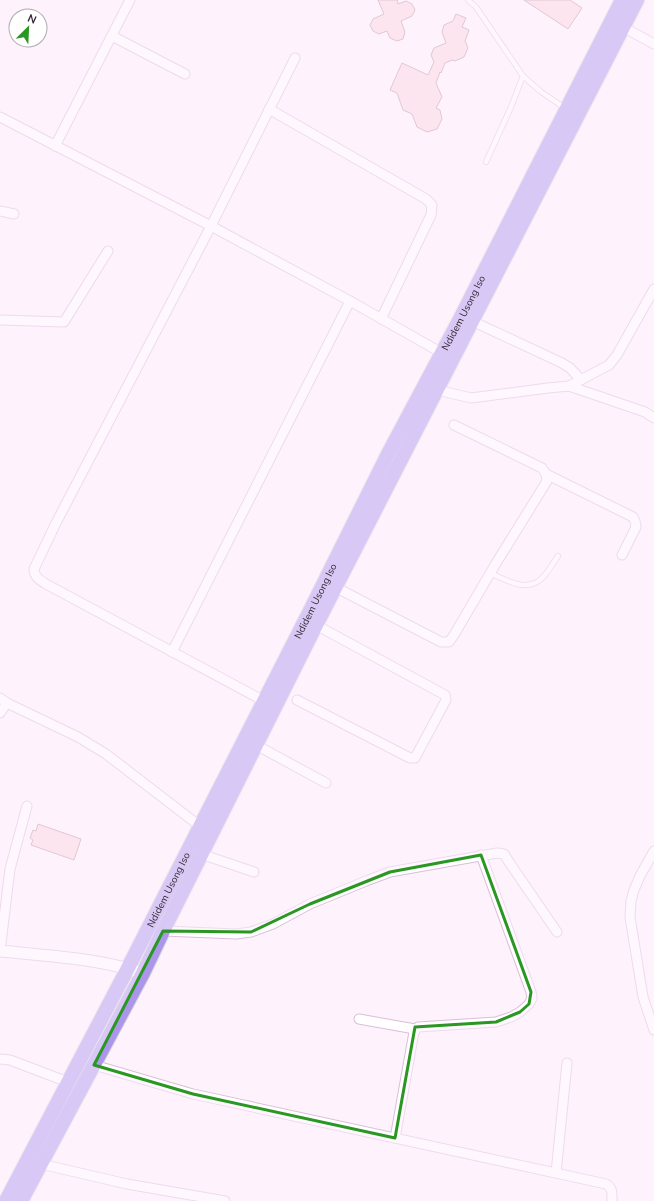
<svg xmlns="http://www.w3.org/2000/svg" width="654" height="1201" font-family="'Nunito Sans',sans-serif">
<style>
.building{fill:#fdd4dd;stroke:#bc959e}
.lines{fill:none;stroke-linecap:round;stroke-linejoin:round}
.service-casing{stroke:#dbbfd9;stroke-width:6}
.minor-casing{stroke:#dbbfd9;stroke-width:11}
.tertiary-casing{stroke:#dbbfd9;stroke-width:13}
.trunk-casing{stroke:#d6d4d6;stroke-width:16}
.service{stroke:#fff;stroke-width:4.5}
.minor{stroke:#fff;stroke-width:9}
.tertiary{stroke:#fff;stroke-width:11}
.trunk{stroke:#ac96ec;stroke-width:14}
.marked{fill:none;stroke:#299722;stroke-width:3;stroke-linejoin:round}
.labels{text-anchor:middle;stroke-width:3.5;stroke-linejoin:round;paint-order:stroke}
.street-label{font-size:10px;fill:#342933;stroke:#fff}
</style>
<rect width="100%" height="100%" fill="#fef2fd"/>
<!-- building -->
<g class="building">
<polygon points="378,0 397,0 398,4 406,1 412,4 415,10 412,16 401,21 405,32 403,39 397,41 390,38 387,31 379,34 373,31 370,25 373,19 384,14"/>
<polygon points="524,0 570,0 582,8 568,29"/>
<polygon points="456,14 466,18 462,27 469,30 465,41 468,48 464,57 455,61 452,60 445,63 441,73 440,72 436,83 442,97 436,108 440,110 442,119 437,129 427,132 417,127 412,114 403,110 397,93 390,90 402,63 428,75 434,62 431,55 434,48 446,43 442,32 444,25 453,21"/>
<polygon points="38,824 81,839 74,860 31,845 33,840 30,838 33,830 36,831"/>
</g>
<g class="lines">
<defs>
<g id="service">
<polyline points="468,0 476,7 523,76 540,91 566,109"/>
<polyline points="486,162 511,107 523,76"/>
<path d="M490,573C506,580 528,594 543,577C549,571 553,563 558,556"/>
</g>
<g id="minor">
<polyline points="623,27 654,44"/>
<polyline points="112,36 185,74"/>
<polyline points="269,109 426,199 432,205 431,215 381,319"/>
<polyline points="0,117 211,226 350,301 442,353"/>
<polyline points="55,146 130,0"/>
<polyline points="0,211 14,214"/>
<polyline points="0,320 64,322 108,251"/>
<polyline points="472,321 562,363 570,368 581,380"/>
<polyline points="569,386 609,365 617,355 654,289"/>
<polyline points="437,390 471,398 548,388 569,386 645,412 654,418"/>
<polyline points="546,474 633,517 635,521 636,527 622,555"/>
<polyline points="335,587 441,642 449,642 454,635 495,565 547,481 546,474 542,468 454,425"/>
<polyline points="172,652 350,301"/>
<polyline points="0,698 7,703 78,737 106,754 201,827"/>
<polyline points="297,700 410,758 415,758 446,700 445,695 316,625"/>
<path d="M264,701L46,584C40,580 34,577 34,569L56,523L211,226L295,58"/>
<polyline points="0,713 7,703"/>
<polyline points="256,745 326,783"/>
<polyline points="654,851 640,876 634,890 631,901 630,917 643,997 654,1030"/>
<polyline points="201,854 254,872"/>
<polyline points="163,931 236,934 251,932 273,924 310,904 366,881 390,872 497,853 504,854 509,862 557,932"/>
<polyline points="0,951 10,869 27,806"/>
<polyline points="359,1019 415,1029"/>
<polyline points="0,1059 10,1060 68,1082"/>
<path d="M94,1065L193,1094L606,1184C613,1188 612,1194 612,1201"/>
<polyline points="395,1138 414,1032 418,1027 496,1022 511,1017 520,1012 529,1004 532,998 531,992 481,855"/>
<polyline points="41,1164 127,1184 225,1201"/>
<polyline points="556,1173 567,1063"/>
</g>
<path id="tertiary" d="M0,951C48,956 97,958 143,973"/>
<g id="trunk">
<path id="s1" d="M6,1201L128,968L311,609L388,454L460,319L622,0"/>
<polyline points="21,1201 143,973 163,931 316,625 637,0"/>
</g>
</defs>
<!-- service casing -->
<use href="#service" class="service-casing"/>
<!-- minor casing -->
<use href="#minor" class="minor-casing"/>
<!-- tertiary casing -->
<use href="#tertiary" class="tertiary-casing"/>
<!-- trunk casing -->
<use href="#trunk" class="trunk-casing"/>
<!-- service -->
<use href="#service" class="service"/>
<!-- minor -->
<use href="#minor" class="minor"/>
<!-- tertiary -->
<use href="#tertiary" class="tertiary"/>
<!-- trunk -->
<use href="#trunk" class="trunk"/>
</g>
<!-- marked area -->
<path d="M0 0H654V1201H0ZM481,855L531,992L529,1004L520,1012L496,1022L415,1027L395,1138L193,1094L94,1065L163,931L251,932L310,904L390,872Z" fill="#fef2fd" fill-opacity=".55" fill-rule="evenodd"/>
<path class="marked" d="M481,855L531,992L529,1004L520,1012L496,1022L415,1027L395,1138L193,1094L94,1065L163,931L251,932L310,904L390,872Z"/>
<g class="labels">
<!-- street labels -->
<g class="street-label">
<text dy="4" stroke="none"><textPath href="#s1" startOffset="999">Ndidem Usong Iso</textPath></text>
<text dy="4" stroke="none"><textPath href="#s1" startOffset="675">Ndidem Usong Iso</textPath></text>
<text dy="4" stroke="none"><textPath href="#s1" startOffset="351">Ndidem Usong Iso</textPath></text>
</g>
</g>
<!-- north arrow -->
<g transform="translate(28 28) rotate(24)"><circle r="19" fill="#ffffff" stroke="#aea9ad"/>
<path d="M0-3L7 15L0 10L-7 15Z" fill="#299722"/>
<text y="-6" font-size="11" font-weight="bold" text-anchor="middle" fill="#342933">N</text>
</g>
</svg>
